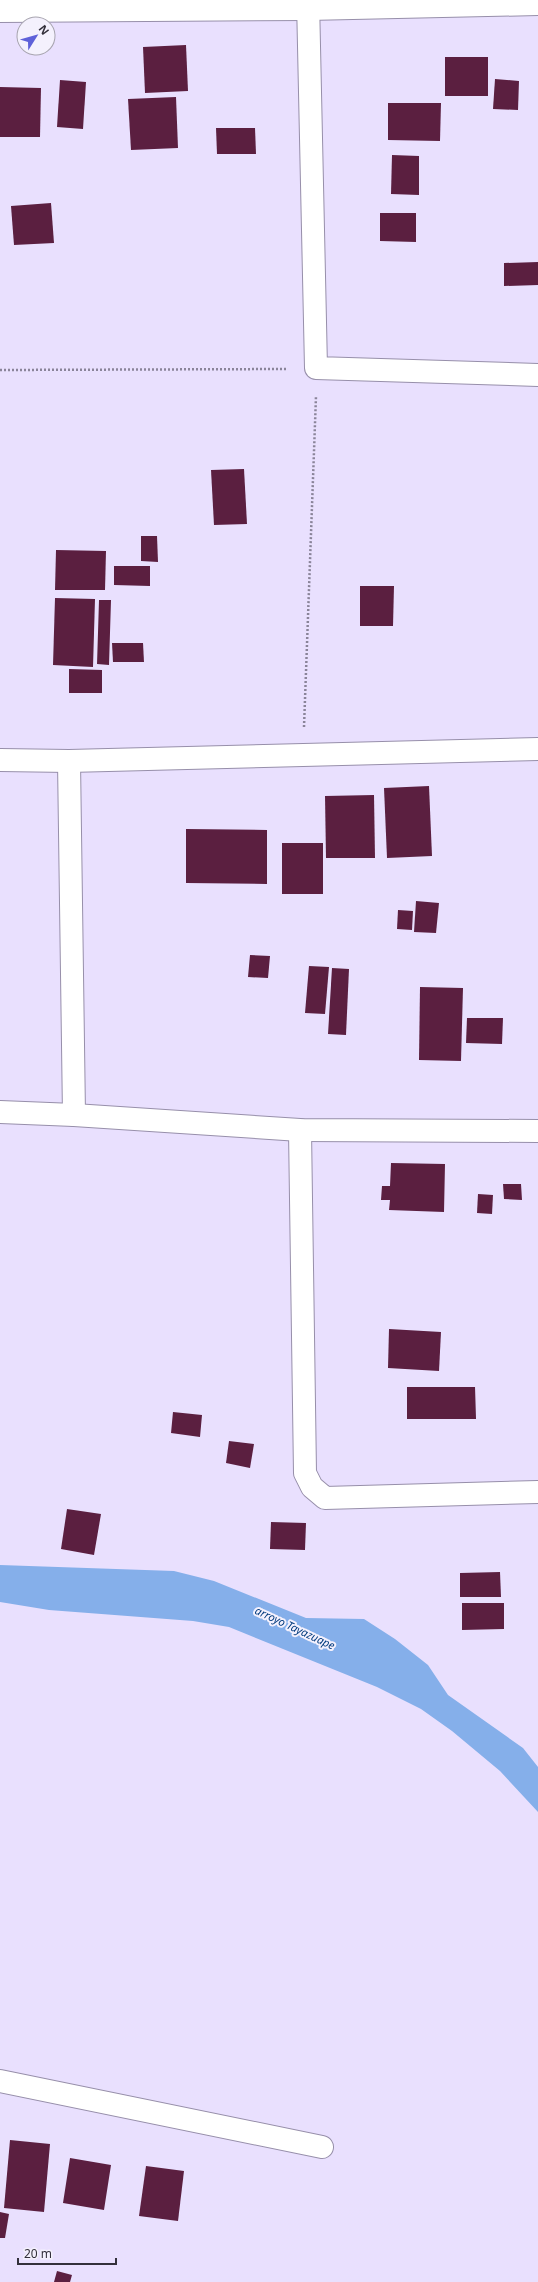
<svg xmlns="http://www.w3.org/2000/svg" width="538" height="2282" font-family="'Noto Sans',sans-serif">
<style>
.water{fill:#85afea}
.building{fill:#5b1f40}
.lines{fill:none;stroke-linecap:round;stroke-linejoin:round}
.minor-casing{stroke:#978faa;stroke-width:24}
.path{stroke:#8a8499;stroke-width:2.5;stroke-dasharray:2 2;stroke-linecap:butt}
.minor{stroke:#fff;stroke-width:22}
.labels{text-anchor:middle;stroke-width:4;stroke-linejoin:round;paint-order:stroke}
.water-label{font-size:11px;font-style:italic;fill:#003a7d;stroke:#f4f1fd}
</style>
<rect width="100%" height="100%" fill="#e9e0fe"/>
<!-- water -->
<polygon class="water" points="0,1565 174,1571 214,1581 306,1618 364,1619 395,1639 428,1665 448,1695 523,1748 538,1767 538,1812 500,1771 452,1731 421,1709 377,1687 229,1627 193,1621 49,1610 0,1602"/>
<!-- building -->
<g class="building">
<polygon points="186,45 188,91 145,93 143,47"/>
<rect x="445" y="57" width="43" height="39"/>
<polygon points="495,79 519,81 518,110 493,109"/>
<polygon points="60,80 86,82 83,129 57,127"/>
<polygon points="0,87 41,88 40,137 0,137"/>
<polygon points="176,97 178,148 131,150 128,99"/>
<polygon points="388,103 441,103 440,141 388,140"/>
<polygon points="216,128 255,128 256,154 217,154"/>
<polygon points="392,155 419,156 419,195 391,194"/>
<polygon points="51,203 54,243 14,245 11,206"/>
<polygon points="380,213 416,213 416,242 380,241"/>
<polygon points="538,262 538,285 504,286 504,263"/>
<polygon points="244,469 247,524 214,525 211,470"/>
<polygon points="141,536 157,536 158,562 141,561"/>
<polygon points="56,550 106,551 105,590 55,590"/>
<polygon points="114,566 150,566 150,586 114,585"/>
<polygon points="360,586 394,586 393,626 360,626"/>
<polygon points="55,598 95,599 93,667 53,665"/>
<polygon points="99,600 111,600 109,665 97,664"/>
<polygon points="112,643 143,643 144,662 113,662"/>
<polygon points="69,669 102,670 102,693 69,693"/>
<polygon points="429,786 432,856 387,858 384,788"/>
<polygon points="374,795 375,858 326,858 325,796"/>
<polygon points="186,829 267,830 267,884 186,883"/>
<rect x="282" y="843" width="41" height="51"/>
<polygon points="416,901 439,903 436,933 414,932"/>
<polygon points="398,910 413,911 412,930 397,929"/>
<polygon points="250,955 270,956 268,978 248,977"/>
<polygon points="309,966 329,967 325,1014 305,1013"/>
<polygon points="332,968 349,969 346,1035 328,1034"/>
<polygon points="420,987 463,988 461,1061 419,1060"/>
<polygon points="467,1018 503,1018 502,1044 466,1043"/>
<polygon points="391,1163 445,1164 444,1212 389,1210 390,1200 381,1200 382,1186 390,1186"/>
<polygon points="503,1184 521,1184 522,1200 504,1199"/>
<polygon points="478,1194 493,1195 492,1214 477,1213"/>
<polygon points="389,1329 441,1332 439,1371 388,1368"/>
<polygon points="407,1387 475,1387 476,1419 407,1419"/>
<polygon points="173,1412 202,1415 200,1437 171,1433"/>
<polygon points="229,1441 254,1444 250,1468 226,1463"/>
<polygon points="67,1509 101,1514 94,1555 61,1549"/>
<polygon points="271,1522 306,1523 305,1550 270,1549"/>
<polygon points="500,1572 501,1597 460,1597 460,1573"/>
<polygon points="462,1603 504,1603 504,1629 462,1630"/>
<polygon points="10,2140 50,2144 44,2212 4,2208"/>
<polygon points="70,2158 111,2165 104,2210 63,2203"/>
<polygon points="146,2166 184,2171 178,2221 139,2216"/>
<polygon points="0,2212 9,2214 5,2238 0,2238"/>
<polygon points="57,2271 72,2275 70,2282 54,2282"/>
</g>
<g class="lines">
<defs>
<g id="minor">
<polyline points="308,0 316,368 538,375"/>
<polyline points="0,11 308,9 538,4"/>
<polyline points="0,760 69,761 538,749"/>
<polyline points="69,761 74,1115"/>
<polyline points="0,1112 74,1115 300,1130 538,1131"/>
<polyline points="300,1130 305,1473 312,1487 325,1498 538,1492"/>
<polyline points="0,2081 322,2147"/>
</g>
</defs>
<!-- minor casing -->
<use href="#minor" class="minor-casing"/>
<!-- path -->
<g class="path">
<polyline points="0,370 287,369"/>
<polyline points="304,727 316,396"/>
</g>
<!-- minor -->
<use href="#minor" class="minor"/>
</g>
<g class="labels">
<!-- water labels -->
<g class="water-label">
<text transform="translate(295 1628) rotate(25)" y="4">arroyo Tayazuape</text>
</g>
</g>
<!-- north arrow -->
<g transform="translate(36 36) rotate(53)"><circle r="19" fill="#f4f1fd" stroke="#a7a4af"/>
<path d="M0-3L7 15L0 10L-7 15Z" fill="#5e61d9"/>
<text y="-6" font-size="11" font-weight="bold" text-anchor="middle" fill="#33303b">N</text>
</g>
<!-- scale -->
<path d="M18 2258v6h98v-6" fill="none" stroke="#33303b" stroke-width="2"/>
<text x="24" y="2258" font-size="12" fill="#33303b" stroke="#f4f1fd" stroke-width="3" paint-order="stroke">20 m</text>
</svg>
